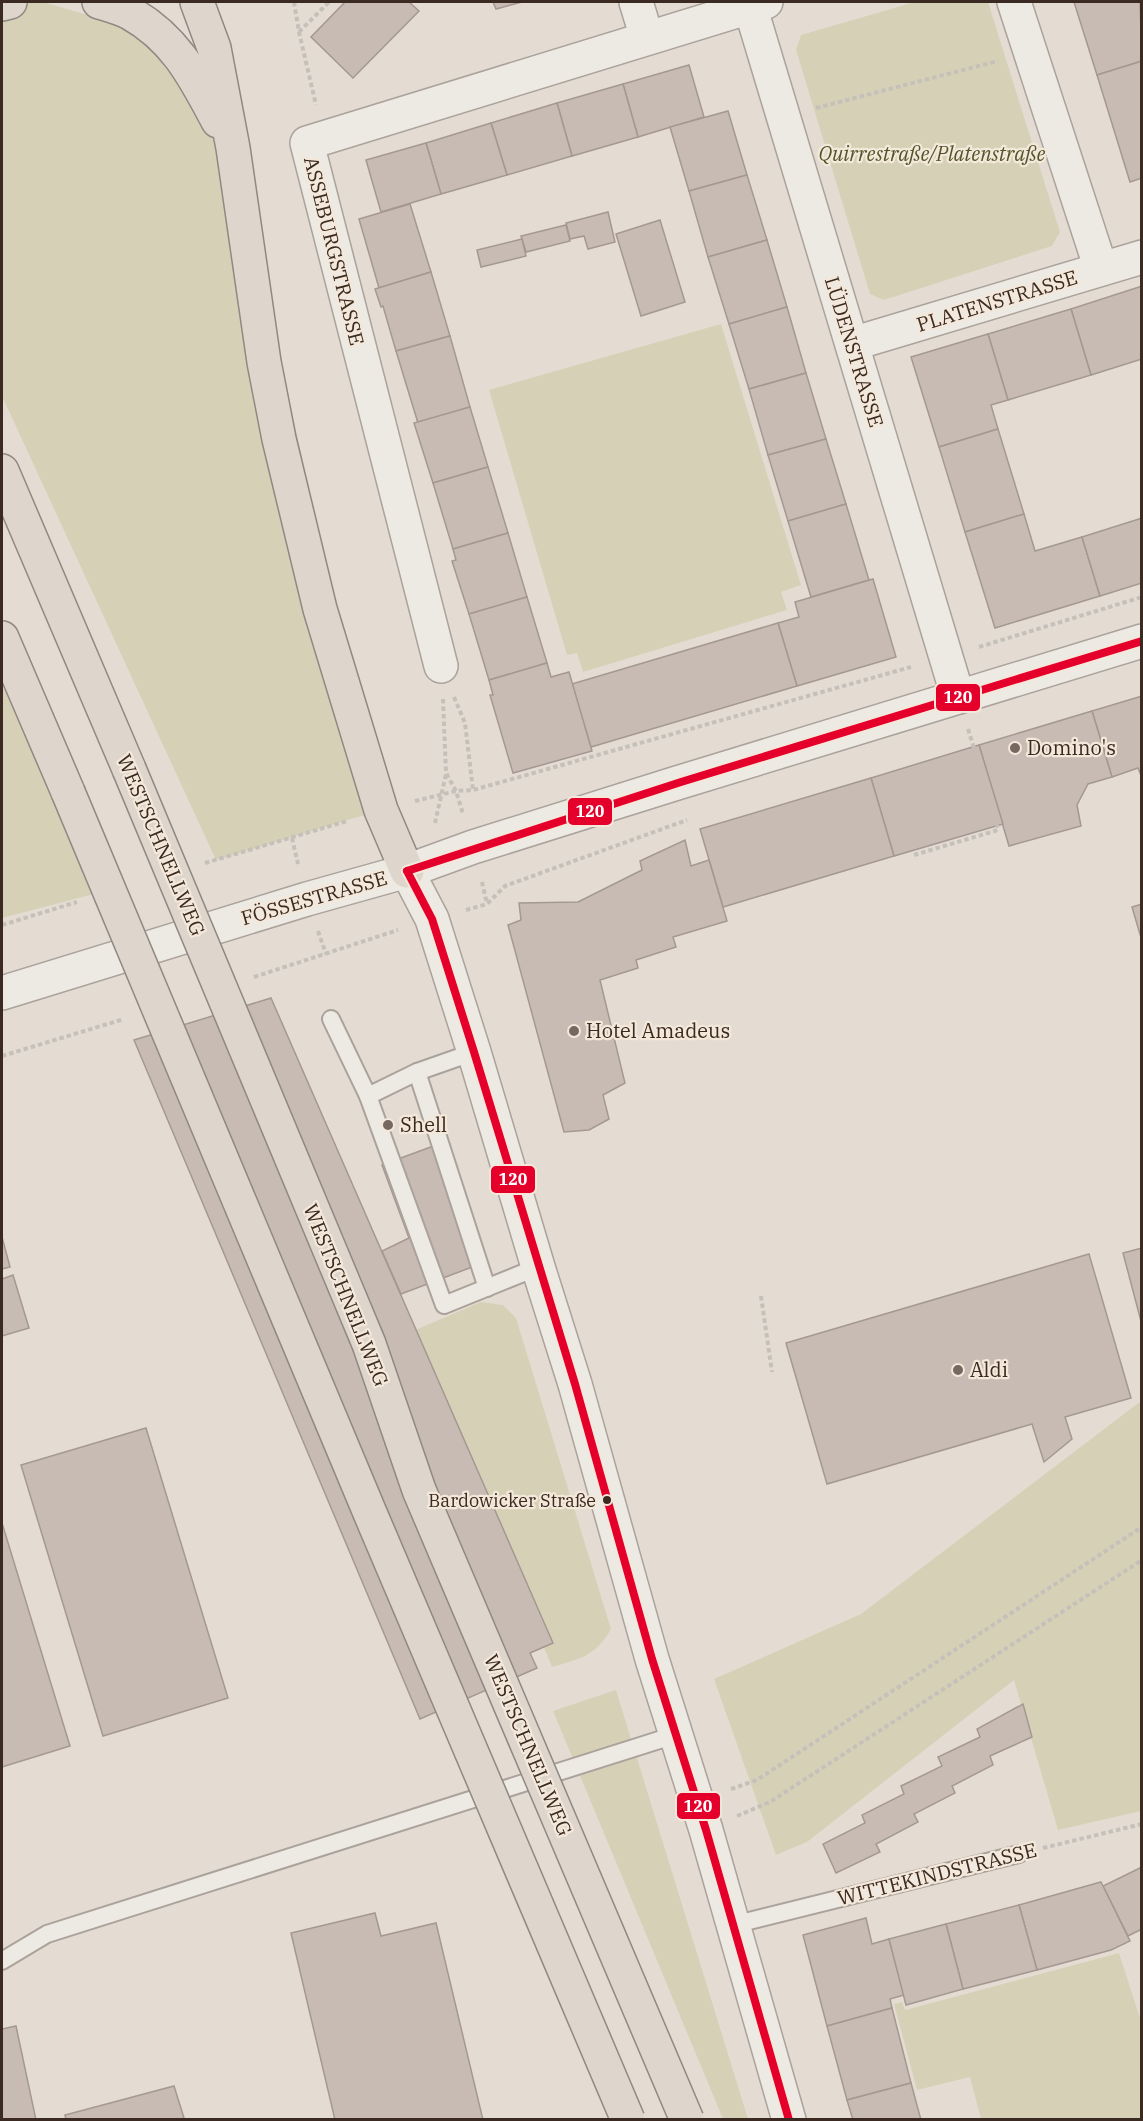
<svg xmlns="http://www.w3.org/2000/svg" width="1143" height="2121" font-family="'IBM Plex Serif',serif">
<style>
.green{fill:#d6d1b6}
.building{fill:#c8bbb4;stroke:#a59892;stroke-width:1.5}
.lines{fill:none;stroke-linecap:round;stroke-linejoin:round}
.service-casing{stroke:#aaa29b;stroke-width:20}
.minor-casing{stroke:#aaa29b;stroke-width:36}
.tertiary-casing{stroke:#aaa29b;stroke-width:36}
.trunk-casing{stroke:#908882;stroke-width:36}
.path{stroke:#c6c0ba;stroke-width:4;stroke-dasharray:4.5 3;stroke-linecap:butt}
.service{stroke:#ede9e3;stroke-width:16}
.minor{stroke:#ede9e3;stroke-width:33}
.tertiary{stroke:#ede9e3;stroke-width:33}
.trunk{stroke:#ded6cc;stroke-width:33}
.trunk-bridge-casing{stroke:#908882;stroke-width:36;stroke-linecap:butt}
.trunk-bridge{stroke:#ded6cc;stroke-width:33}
.bus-1-casing{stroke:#f4e8da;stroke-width:12}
.bus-1{stroke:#e4002b;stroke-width:8}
.poi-dot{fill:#766860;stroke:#f4e8da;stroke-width:2}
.bus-dot{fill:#3a2a22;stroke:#f4e8da;stroke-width:2}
.labels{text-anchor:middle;stroke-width:4.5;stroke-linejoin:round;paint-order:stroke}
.bus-label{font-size:18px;fill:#3a2a22;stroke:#f4e8da;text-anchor:end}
.park-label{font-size:20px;font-style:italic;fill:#52552a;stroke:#f4e8da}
.street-label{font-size:20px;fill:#3a2a22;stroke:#f4e8da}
.poi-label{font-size:20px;fill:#3a2a22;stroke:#f4e8da;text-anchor:start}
.line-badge{stroke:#f4e8da;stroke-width:2}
.badge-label{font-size:16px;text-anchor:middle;font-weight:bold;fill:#fff}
</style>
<rect width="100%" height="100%" fill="#e4dcd3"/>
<!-- green -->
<g class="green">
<polygon points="18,2 43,2 164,37 233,148 381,810 216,860 2,396 2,12"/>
<polygon points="915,2 988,2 1060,232 1052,246 884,300 870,294 796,50 801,35"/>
<polygon points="721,324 801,585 781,592 787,610 583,672 577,653 567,655 489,390"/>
<polygon points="2,670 109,890 2,918"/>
<path d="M481,1302L503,1305L516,1318L611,1629C596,1656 580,1659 552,1667L413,1331Z"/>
<polygon points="1141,1401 1141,1811 1058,1830 1014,1680 807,1842 776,1855 714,1679 861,1614"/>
<polygon points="616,1690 748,2119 723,2119 553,1711"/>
<polygon points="1119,1953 1141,2021 1141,2119 981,2119 970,2077 917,2090 894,2004 902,2002 905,2010"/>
</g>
<!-- building -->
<g class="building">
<polygon points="345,2 409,2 419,11 353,78 311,37"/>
<polygon points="493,2 522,2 496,9"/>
<polygon points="1074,2 1140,2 1142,61 1097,75"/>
<polygon points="1142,61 1142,178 1130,182 1097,75"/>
<polygon points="689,65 704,117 638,137 623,84"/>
<polygon points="623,84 638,137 572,156 557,103"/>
<polygon points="557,103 572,156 507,175 491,123"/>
<polygon points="728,111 747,175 689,191 670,127"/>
<polygon points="491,123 507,175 441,194 426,143"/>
<polygon points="426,143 441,194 381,212 366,160"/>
<polygon points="747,175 767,240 708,257 689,191"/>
<polygon points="410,204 431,272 379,288 359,219"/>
<polygon points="608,212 615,242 588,249 584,236 570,239 566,223"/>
<polygon points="660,220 685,302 641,316 616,234"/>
<polygon points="566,225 570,241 526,252 521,236"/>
<polygon points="522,239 526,256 481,267 477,250"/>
<polygon points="767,240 787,307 729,324 708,257"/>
<polygon points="431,272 450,336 396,351 383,306 381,307 375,289"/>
<polygon points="1142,286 1142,359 1091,375 1071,309"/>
<polygon points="787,307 806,373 749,389 729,324"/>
<polygon points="1071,309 1091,375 1008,400 988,334"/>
<polygon points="988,334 1008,400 991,405 998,429 939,447 911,357"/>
<polygon points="450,336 470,407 418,423 396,351"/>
<polygon points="806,373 826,439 768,455 749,389"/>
<polygon points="470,407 488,467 433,483 414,423"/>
<polygon points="998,429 1024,514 965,532 939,447"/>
<polygon points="826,439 846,504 788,521 768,455"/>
<polygon points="488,467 508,533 453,549 433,483"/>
<polygon points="846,504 869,580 811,597 788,521"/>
<polygon points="1024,514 1035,551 1082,537 1100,596 995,628 965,532"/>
<polygon points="1142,518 1142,583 1100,596 1082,537"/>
<polygon points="508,533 527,597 469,614 452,561 456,560 453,549"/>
<polygon points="873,579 896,657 797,686 778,623 799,617 795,602"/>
<polygon points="527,597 547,663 489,680 469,614"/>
<polygon points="778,623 797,686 591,747 572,684"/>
<polygon points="547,663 551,677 569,672 592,751 513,773 490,695 493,695 489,680"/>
<polygon points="1142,696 1142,778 1138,768 1112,777 1092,711"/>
<polygon points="1092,711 1112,777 1088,784 1077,805 1081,826 1009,846 979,745"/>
<polygon points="979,745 1003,824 894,856 871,778"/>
<polygon points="871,778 894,856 723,907 700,829"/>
<polygon points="685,840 691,866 709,860 727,921 673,937 676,947 636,960 638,968 600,980 625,1083 603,1095 609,1119 589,1130 564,1132 508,925 521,920 519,903 578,902 642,870 640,861"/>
<polygon points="1142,904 1142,941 1132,907"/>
<polygon points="271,998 553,1643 530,1653 537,1668 420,1719 134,1040"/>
<polygon points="436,1145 480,1264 401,1294 382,1251 409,1238 382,1165"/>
<polygon points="2,1237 10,1267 2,1269"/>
<polygon points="1142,1248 1142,1325 1123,1253"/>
<polygon points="1089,1254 1131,1398 1065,1417 1072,1439 1044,1462 1032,1424 827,1484 786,1343"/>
<polygon points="13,1275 29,1328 2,1336 2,1279"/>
<polygon points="146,1428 228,1698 103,1736 21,1465"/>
<polygon points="2,1523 70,1746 2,1767"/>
<polygon points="1023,1704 1032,1737 990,1756 993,1765 952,1786 955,1793 914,1814 918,1822 876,1844 880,1852 836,1873 823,1844 865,1823 862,1815 904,1794 901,1786 942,1766 938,1757 980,1737 977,1729"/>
<polygon points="1142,1867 1142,1929 1128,1936 1103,1886"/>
<polygon points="1101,1882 1130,1941 1111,1950 1037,1970 1019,1905"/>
<polygon points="1019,1905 1037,1970 963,1989 946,1924"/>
<polygon points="375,1913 381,1936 436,1923 483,2120 335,2120 291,1933"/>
<polygon points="866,1918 872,1944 889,1939 904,1995 890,1999 892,2008 827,2026 803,1935"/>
<polygon points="946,1924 963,1989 906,2005 889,1939"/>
<polygon points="892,2008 911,2083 847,2100 827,2026"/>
<polygon points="16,2026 36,2120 2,2120 2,2029"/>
<polygon points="911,2083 921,2120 853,2120 847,2100"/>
<polygon points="174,2086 184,2118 176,2120 66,2120 65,2115"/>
</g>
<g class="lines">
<defs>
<g id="service">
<polyline points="331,1019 368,1096"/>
<polyline points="474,1052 417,1072 368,1096 444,1305 538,1267"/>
<polyline points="417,1072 487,1288"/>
<polyline points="733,1925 1019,1854"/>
<polyline points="2,1961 47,1934 675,1735"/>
</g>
<g id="minor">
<polyline points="636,2 647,38"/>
<polyline points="1014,2 1101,269"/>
<polyline points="750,6 958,697"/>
<polyline points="852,344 1142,257"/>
<polyline points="441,666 307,143 766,2"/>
<polyline points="407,871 432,919 474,1052 538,1267 575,1384 652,1659 706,1830 789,2120"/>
</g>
<polyline id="tertiary" points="2,993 307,899 407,871 473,847 677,783 1142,641"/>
<g id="trunk">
<path d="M99,2C109,5 120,8 130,13C176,39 194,76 218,121"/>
<polyline points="197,2 214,48 233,148 264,362 279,439 320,609 381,810 407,871"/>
<polyline points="2,4 10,2"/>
<polyline points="2,471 129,769"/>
<polyline points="2,638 68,792"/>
</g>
</defs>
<!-- service casing -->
<use href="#service" class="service-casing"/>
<!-- minor casing -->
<use href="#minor" class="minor-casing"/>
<!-- tertiary casing -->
<use href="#tertiary" class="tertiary-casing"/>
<!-- trunk casing -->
<use href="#trunk" class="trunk-casing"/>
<!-- path -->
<g class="path">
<polyline points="294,2 299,32 316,105"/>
<polyline points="299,32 329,2"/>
<polyline points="816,108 998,61"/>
<polyline points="979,647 1142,597"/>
<polyline points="454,697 465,723 473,790"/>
<polyline points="443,699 446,773 456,791 463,814"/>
<polyline points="968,729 974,748"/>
<polyline points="415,801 456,791 473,790 911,667"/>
<polyline points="435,823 446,774"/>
<polyline points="292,838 298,864"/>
<polyline points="914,855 998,830 997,825"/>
<polyline points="205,863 347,821"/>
<polyline points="482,882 487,904"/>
<polyline points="466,910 487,904 505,886 687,820"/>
<polyline points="2,925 77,902"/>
<polyline points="318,931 326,954"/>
<polyline points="254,977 398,930"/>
<polyline points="2,1056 124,1019"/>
<polyline points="761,1296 772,1372"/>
<polyline points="731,1789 757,1780 1142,1527"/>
<polyline points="737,1816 770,1802 1142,1560"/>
<polyline points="1043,1848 1142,1824"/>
</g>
<!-- service -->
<use href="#service" class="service"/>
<!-- minor -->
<use href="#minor" class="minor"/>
<!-- tertiary -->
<use href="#tertiary" class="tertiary"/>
<!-- trunk -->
<use href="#trunk" class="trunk"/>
<defs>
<g id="trunk-bridge">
<polyline points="129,769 369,1344 419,1490 687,2120"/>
<polyline points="68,792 370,1513 628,2120"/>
</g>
</defs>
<!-- trunk-bridge casing -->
<use href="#trunk-bridge" class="trunk-bridge-casing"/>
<!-- trunk-bridge -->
<use href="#trunk-bridge" class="trunk-bridge"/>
<defs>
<g id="bus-1">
<polyline points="407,871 432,919 474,1052 575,1384 652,1659 706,1830 789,2120"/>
<polyline points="407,871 681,782 1142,641"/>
</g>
</defs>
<!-- bus-1 casing -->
<use href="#bus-1" class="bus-1-casing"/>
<!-- bus-1 -->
<use href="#bus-1" class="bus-1"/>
</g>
<!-- markers -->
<g class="poi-dot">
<circle cx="1015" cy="748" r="6"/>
<circle cx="574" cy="1031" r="6"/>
<circle cx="388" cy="1125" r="6"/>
<circle cx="958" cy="1370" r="6"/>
</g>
<circle class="bus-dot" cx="607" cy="1500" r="5"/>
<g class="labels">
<!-- bus labels -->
<g class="bus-label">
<text x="596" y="1507">Bardowicker Straße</text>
</g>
<!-- park labels -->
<g class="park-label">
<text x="932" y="161">Quirrestraße/Platenstraße</text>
</g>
<!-- street labels -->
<g class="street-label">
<text transform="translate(334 251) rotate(76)" y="7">ASSEBURGSTRASSE</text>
<text transform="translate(997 301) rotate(-17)" y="7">PLATENSTRASSE</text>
<text transform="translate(854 352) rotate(73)" y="7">LÜDENSTRASSE</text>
<text transform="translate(161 845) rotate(67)" y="7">WESTSCHNELLWEG</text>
<text transform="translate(314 898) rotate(-16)" y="7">FÖSSESTRASSE</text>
<text transform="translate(346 1295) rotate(68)" y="7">WESTSCHNELLWEG</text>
<text transform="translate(528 1745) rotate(67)" y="7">WESTSCHNELLWEG</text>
<text transform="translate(937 1874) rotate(-14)" y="7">WITTEKINDSTRASSE</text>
</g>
<!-- poi labels -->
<g class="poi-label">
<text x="1027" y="755">Domino's</text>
<text x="586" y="1038">Hotel Amadeus</text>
<text x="400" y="1132">Shell</text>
<text x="970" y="1377">Aldi</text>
</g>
</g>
<g class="line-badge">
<rect x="935" y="683" width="46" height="29" rx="6" fill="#e4002b"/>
<rect x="567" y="797" width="46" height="29" rx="6" fill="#e4002b"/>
<rect x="490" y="1165" width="46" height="29" rx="6" fill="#e4002b"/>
<rect x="676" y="1792" width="45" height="28" rx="6" fill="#e4002b"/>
</g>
<g class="badge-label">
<text x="958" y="703">120</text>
<text x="590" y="817">120</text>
<text x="513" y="1185">120</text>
<text x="698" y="1812">120</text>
</g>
<!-- border -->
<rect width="1143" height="2121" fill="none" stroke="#3a2a22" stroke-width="6"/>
</svg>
